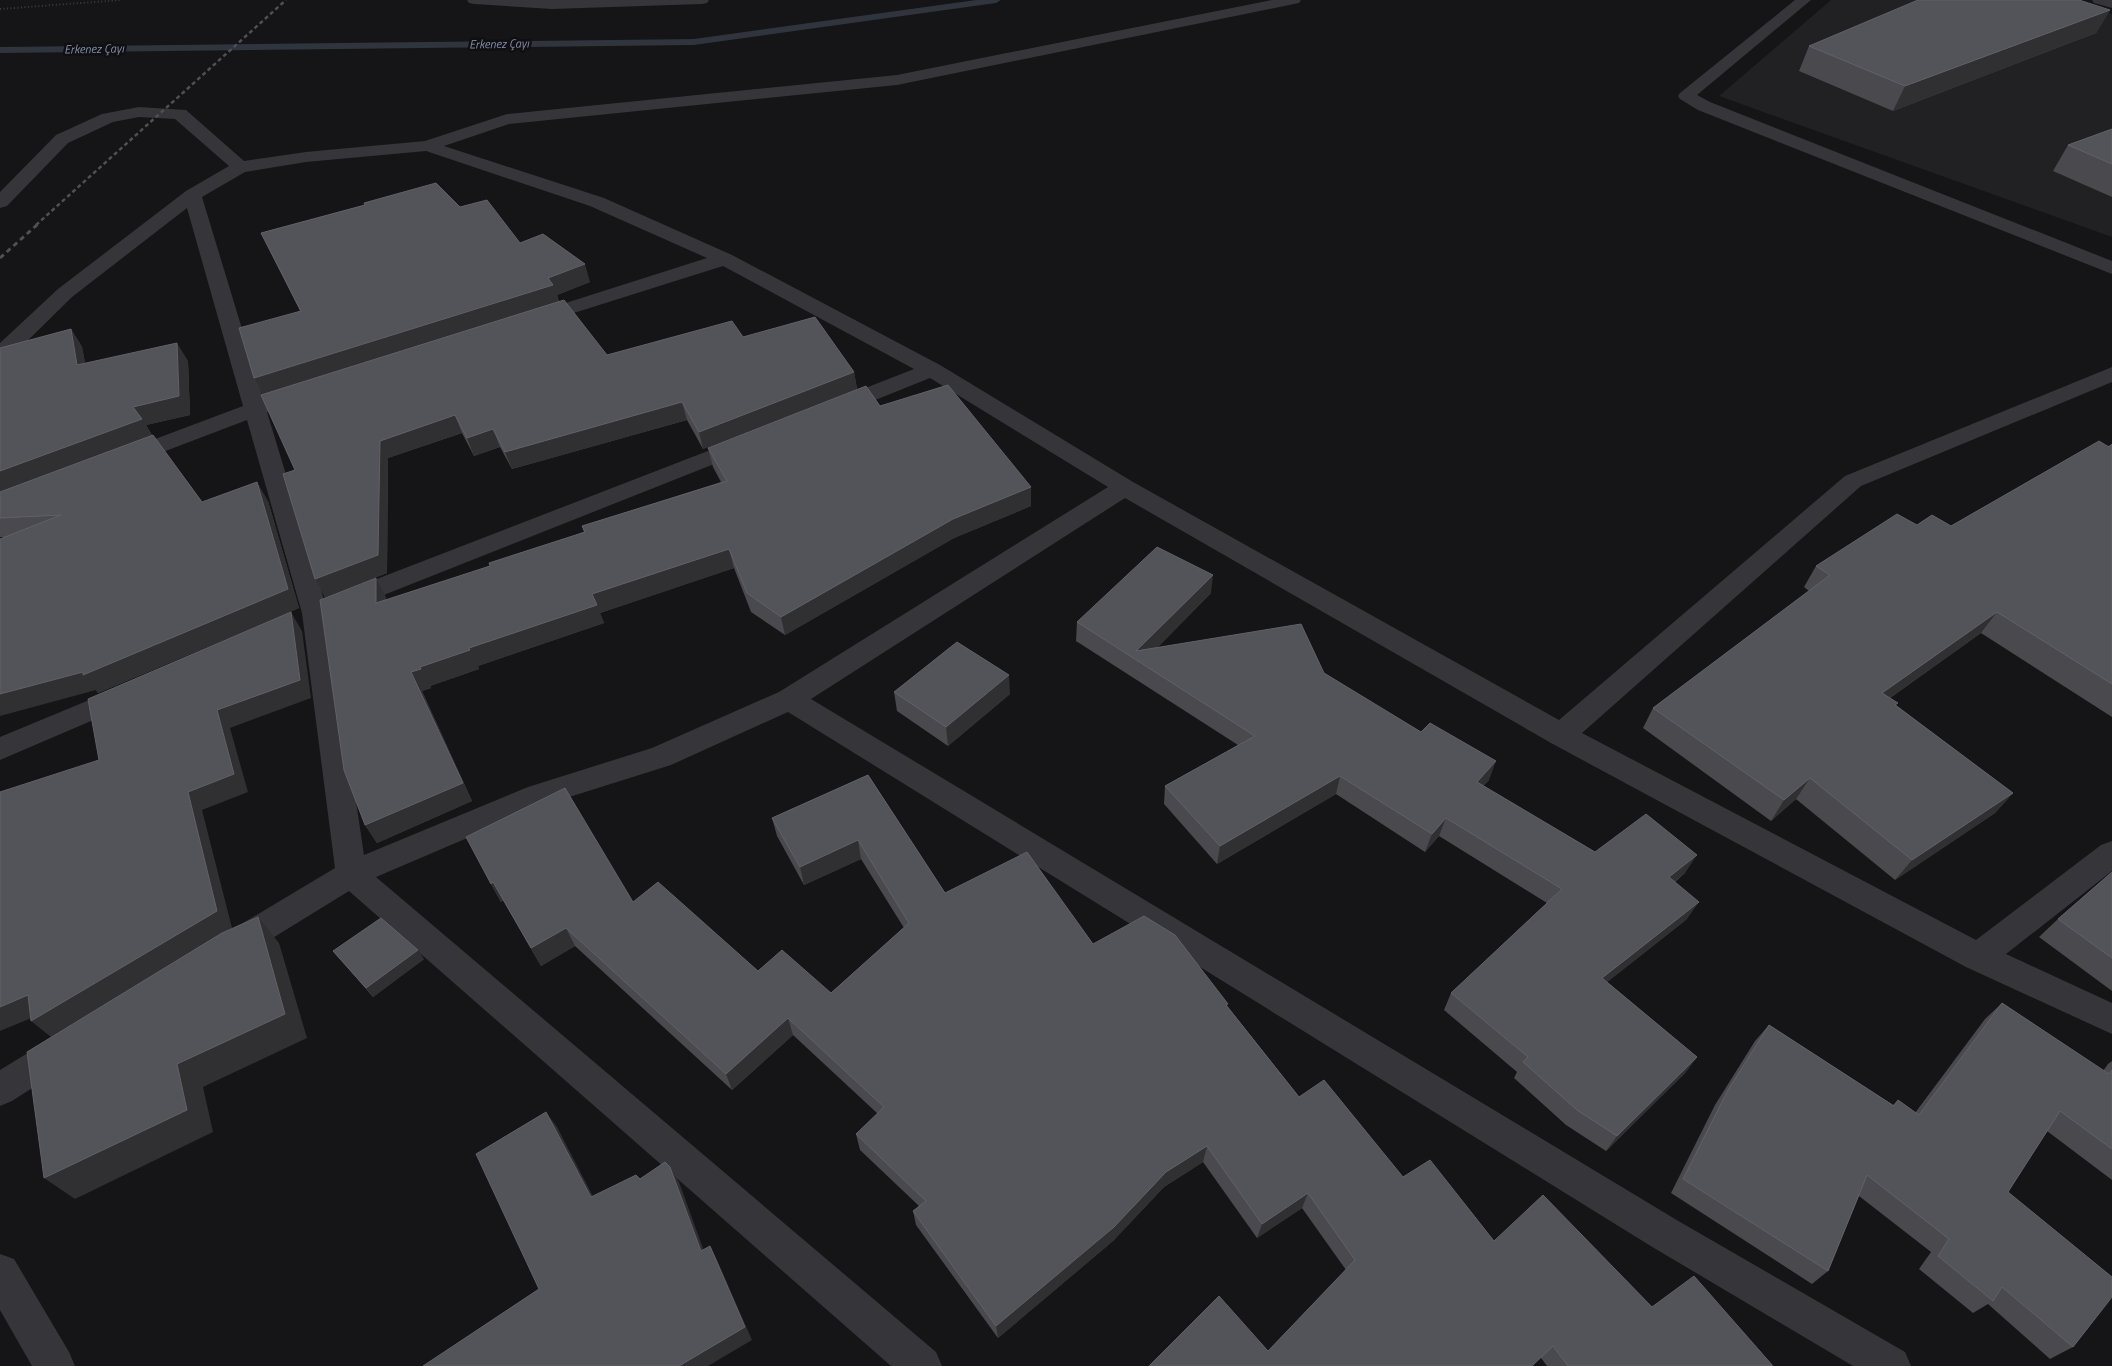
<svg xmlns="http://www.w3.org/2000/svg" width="2112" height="1366" font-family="'Titillium Web',sans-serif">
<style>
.built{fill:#212123}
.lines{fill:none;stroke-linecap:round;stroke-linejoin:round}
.stream{fill:#2f343d;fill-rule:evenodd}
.path{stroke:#3c3c41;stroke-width:2;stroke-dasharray:1 2.5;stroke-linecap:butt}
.street{fill:#36363a;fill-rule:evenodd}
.rail-far1{stroke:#4f4f55;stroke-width:2.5;stroke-dasharray:4 3;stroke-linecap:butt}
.rail{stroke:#4f4f55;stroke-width:3;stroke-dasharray:5 4;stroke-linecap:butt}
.wall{fill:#49494e}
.shaded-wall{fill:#303033}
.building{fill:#535459;stroke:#616167}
.labels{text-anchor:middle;stroke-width:5;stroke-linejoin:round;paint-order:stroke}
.far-water-label{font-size:12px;font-style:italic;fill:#828fac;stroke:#100f11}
</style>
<rect width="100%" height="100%" fill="#151416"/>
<!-- built -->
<polygon class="built" points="1831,0 2058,0 2112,14 2112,237 1719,96"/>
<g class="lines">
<!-- stream -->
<polygon class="stream" points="976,0 1001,0 996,3 694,45 0,53 0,47 694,39"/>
<!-- path -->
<polyline class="path" points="0,9 121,0"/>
<!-- street -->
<g class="street">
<polygon points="467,0 709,0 707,3 702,4 552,9 474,4 469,3"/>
<path d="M1272,0H1301L1299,3L1294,4L897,85L509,124L444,146L604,198L732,255L940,365L1133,482L1559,720L1845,476L2112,367V382L1861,486L1582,733L1976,940L2101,845L2112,841V871L2006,954L2112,1003V1034L1966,967L1551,743L1125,498L811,699L1675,1219L1905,1352L1911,1366H1853L1649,1245L788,712L671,765L547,804L376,877L936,1352L942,1366H891L349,891L245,955L234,959L223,955L218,945L223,935L335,868L302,613L247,420L134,463L126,465L118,463L114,458L118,453L243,406L187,208L72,297L8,360L0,361V343L58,289L186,191L229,166L175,119L139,117L113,122L68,143L7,206L0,208V192L56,135L102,114L139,107L186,110L244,161L306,152L425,141L507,114L897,75ZM426,151L590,206L707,258L528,315L525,319L528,323L535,325L542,323L723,266L914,369L827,403L824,408L827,413L835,415L843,413L930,378L1108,487L779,692L652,748L528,787L364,855L328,613L267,412L278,408L281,403L278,398L270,396L263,398L202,197L245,172L306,162Z"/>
<polygon points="1795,0 1811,0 1697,95 1710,102 2112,261 2112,274 1698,110 1680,99 1678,96 1680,93"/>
<polygon points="2092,0 2112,0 2112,8 2094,3"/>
<polygon points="744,437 752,439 756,444 752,449 356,606 347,609 338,606 334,600 338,594"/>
<polygon points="123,686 133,689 137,696 133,703 0,760 0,737"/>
<polygon points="61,1035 73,1040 78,1051 73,1062 12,1101 0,1106 0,1070 49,1040"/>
<polygon points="0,1254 14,1259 69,1352 75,1366 32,1366 0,1310"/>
</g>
<!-- rail-far1 -->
<polyline class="rail-far1" points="36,225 286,0"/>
<!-- rail -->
<polyline class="rail" points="0,258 38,224"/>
</g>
<!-- wall -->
<g class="wall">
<polygon points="2110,10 2096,33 1893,111 1799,71 1809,46"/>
<polygon points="2112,129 2112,197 2053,171 2068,145"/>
<polygon points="364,203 460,207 520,243 590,282 557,295 559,302 607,355 743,337 854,372 857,389 703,449 687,420 512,469 500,447 474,456 462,433 388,458 387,573 325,597 315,579 295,470 263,395 254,378 300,311 261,233 365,205"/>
<polygon points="71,329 82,347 85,363 188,361 190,415 146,425 152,435 202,502 268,501 299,608 98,693 3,537 0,537 0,348"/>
<polygon points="880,406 1031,506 954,538 785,635 751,612 734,568 600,613 604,623 478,666 479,669 430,686 431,688 422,691 472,801 377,843 365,825 386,597 386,600 490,566 584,532 582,526 721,482 713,467 708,448"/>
<polygon points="2112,444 2112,717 1981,633 1890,698 1896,705 2013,793 1995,813 1895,880 1796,799 1771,821 1643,728 1653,708 1809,591 1804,587 1816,566 1917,525 1951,526"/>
<polygon points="1211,593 1157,648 1324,673 1489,780 1483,786 1595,852 1685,873 1675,882 1687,919 1607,982 1697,1057 1685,1073 1606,1151 1566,1125 1514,1078 1517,1072 1444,1010 1451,993 1547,903 1439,836 1425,852 1336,794 1217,864 1164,804 1165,786 1238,745 1076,641 1077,622"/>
<polygon points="894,692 1010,694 948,746 897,711"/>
<polygon points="868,775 945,893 1093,944 1228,1007 1299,1097 1403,1177 1494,1241 1652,1307 1773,1366 1547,1366 1541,1358 1268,1351 1346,1270 1302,1208 1257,1238 1203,1162 1164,1187 1113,1241 998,1338 916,1225 913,1211 919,1206 860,1150 856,1134 878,1114 793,1035 732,1090 575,946 541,966 503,900 501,902 491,884 633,902 758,971 831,993 904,928 861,859 804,885 777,836 772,818"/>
<polygon points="2112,872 2112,991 2039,937 2058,919"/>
<polygon points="333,951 424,959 373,997"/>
<polygon points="2002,1003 2103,1071 2108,1064 2112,1061 2112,1180 2047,1131 2008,1192 2073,1347 2050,1359 1988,1304 1973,1313 1919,1269 1931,1252 1859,1196 1828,1271 1812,1284 1671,1193 1715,1105 1755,1041 1769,1025 1893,1105 1898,1100 1915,1113 1985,1019"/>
</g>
<!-- shaded-wall -->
<g class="shaded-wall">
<polygon points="2110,10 2096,33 1893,111 1905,86"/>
<polygon points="585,264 590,282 557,295 559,303 264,397 254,378 548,278"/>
<polygon points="71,329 82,347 89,384 77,365"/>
<polygon points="177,343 188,361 190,415 146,425 153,437 0,495 0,471 133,407"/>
<polygon points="854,372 857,389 703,449 699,432"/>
<polygon points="682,402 687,420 512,469 505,452"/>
<polygon points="455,415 462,433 388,458 387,573 325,597 315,579 380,441"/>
<polygon points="493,429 500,447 474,456 467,438"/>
<polygon points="257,482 268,501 299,608 98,693 96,690 0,716 0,694"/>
<polygon points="1031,487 1031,506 954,538 785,635 781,617 953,519"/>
<polygon points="729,549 734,568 600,613 604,623 478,666 479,669 430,686 431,688 422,691 472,801 377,843 365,825 411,672 420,667 469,648 592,594"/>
<polygon points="1213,575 1211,593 1141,664 1136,651"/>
<polygon points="376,578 386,597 386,622 376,603"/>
<polygon points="291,612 302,631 311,698 230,728 248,792 202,810 232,928 51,1037 31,1021 46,1012 0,1031 0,1007 188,792 217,710"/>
<polygon points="1997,612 1981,633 1867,714 1882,693"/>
<polygon points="1009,675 1010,694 948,746 946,727"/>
<polygon points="1496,761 1489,780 1470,801 1477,782"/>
<polygon points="1340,776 1336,794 1217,864 1220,846"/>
<polygon points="1810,778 1796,799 1771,821 1784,800"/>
<polygon points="2013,793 1995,813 1895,880 1912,860"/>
<polygon points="1446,818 1439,836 1425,852 1432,834"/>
<polygon points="858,840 861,859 804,885 800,867"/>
<polygon points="1697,855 1685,873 1658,895 1669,877"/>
<polygon points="493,882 503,900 501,902 491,884"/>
<polygon points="1699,902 1687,919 1591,995 1602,978"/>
<polygon points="258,917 279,943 307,1038 203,1087 213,1132 75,1199 44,1178 177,1064"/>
<polygon points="566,928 575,946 541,966 531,948"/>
<polygon points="418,950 424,959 373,997 366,988"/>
<polygon points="788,1018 793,1035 732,1090 726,1074"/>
<polygon points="1697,1057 1685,1073 1606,1151 1617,1136"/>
<polygon points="546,1112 557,1127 601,1212 591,1197"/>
<polygon points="1207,1146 1203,1162 1164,1187 1113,1241 998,1338 996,1326 1166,1172"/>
<polygon points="670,1167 679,1182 709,1265 701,1251"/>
<polygon points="1308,1193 1302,1208 1257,1238 1262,1224"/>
<polygon points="710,1246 717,1260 752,1340 708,1366 679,1366"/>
</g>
<!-- building -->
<g class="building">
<polygon points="1918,0 2079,0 2110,10 1905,86 1809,46"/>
<polygon points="2112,129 2112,164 2068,145"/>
<polygon points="436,183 460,207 487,200 520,243 543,234 585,264 548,278 553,285 254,378 239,328 301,311 261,233 365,205 364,203"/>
<polygon points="564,300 607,355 732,321 743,337 815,317 854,372 699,432 682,402 505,452 493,429 467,438 455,415 380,441 378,555 315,579 283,474 295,470 261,395"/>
<polygon points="71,329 77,365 177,343 179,396 133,407 142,419 0,471 0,348"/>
<polygon points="948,385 1031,487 953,519 781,617 747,593 729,549 592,594 597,605 469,648 470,650 420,667 421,669 411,672 463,783 365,825 344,770 320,600 376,578 376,603 490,566 489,563 585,532 582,526 727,481 708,448 866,386 880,406"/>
<polygon points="153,435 202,502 257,482 288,589 83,675 83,672 0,694 0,539 61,515 0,518 0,492"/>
<polygon points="2099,441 2109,447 2112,444 2112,684 1997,612 1882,693 1898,703 1895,705 2013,793 1912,860 1810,778 1784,800 1653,708 1830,575 1816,566 1897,514 1917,525 1932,515 1951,526"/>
<polygon points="1157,547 1213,575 1136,651 1301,624 1324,673 1421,732 1430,723 1496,761 1477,782 1595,852 1646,814 1697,855 1669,877 1699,902 1602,978 1697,1057 1617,1136 1577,1110 1523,1062 1528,1057 1451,993 1562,889 1446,818 1432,834 1340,776 1220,846 1165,786 1255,736 1077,622"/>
<polygon points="291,612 300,680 217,710 234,774 188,792 217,911 31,1021 28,995 0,1007 0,792 99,760 88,699"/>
<polygon points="957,642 1009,675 946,727 894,692"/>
<polygon points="868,775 945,893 1027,852 1093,944 1144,916 1175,935 1228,1004 1226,1005 1299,1097 1324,1080 1403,1177 1430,1160 1494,1241 1543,1195 1652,1307 1694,1276 1773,1366 1568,1366 1553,1346 1532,1366 1149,1366 1219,1296 1268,1351 1355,1260 1308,1193 1262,1224 1207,1146 1166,1172 1114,1227 996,1326 913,1211 926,1201 856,1134 884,1107 788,1018 726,1074 566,928 531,948 493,882 491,884 466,837 565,788 633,902 658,882 758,971 782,950 831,993 909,923 858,840 800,867 772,818"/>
<polygon points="2112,872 2112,958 2058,919"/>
<polygon points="258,917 285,1014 177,1064 187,1110 44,1178 27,1052 222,933"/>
<polygon points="381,918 418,950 366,988 333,951"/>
<polygon points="2002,1003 2109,1074 2112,1070 2112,1149 2060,1111 2008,1192 2112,1277 2112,1297 2073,1347 2002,1287 1993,1301 1938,1256 1949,1239 1867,1175 1828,1271 1683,1179 1728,1090 1769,1025 1894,1106 1898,1100 1919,1115"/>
<polygon points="546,1112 591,1197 636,1175 640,1179 665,1162 670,1167 701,1251 710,1246 745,1327 679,1366 423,1366 539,1289 476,1154"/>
</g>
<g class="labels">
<!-- far-water labels -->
<g class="far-water-label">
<text transform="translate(499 44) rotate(-1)" y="4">Erkenez Çayı</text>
<text transform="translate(94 49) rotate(-1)" y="4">Erkenez Çayı</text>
</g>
</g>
</svg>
